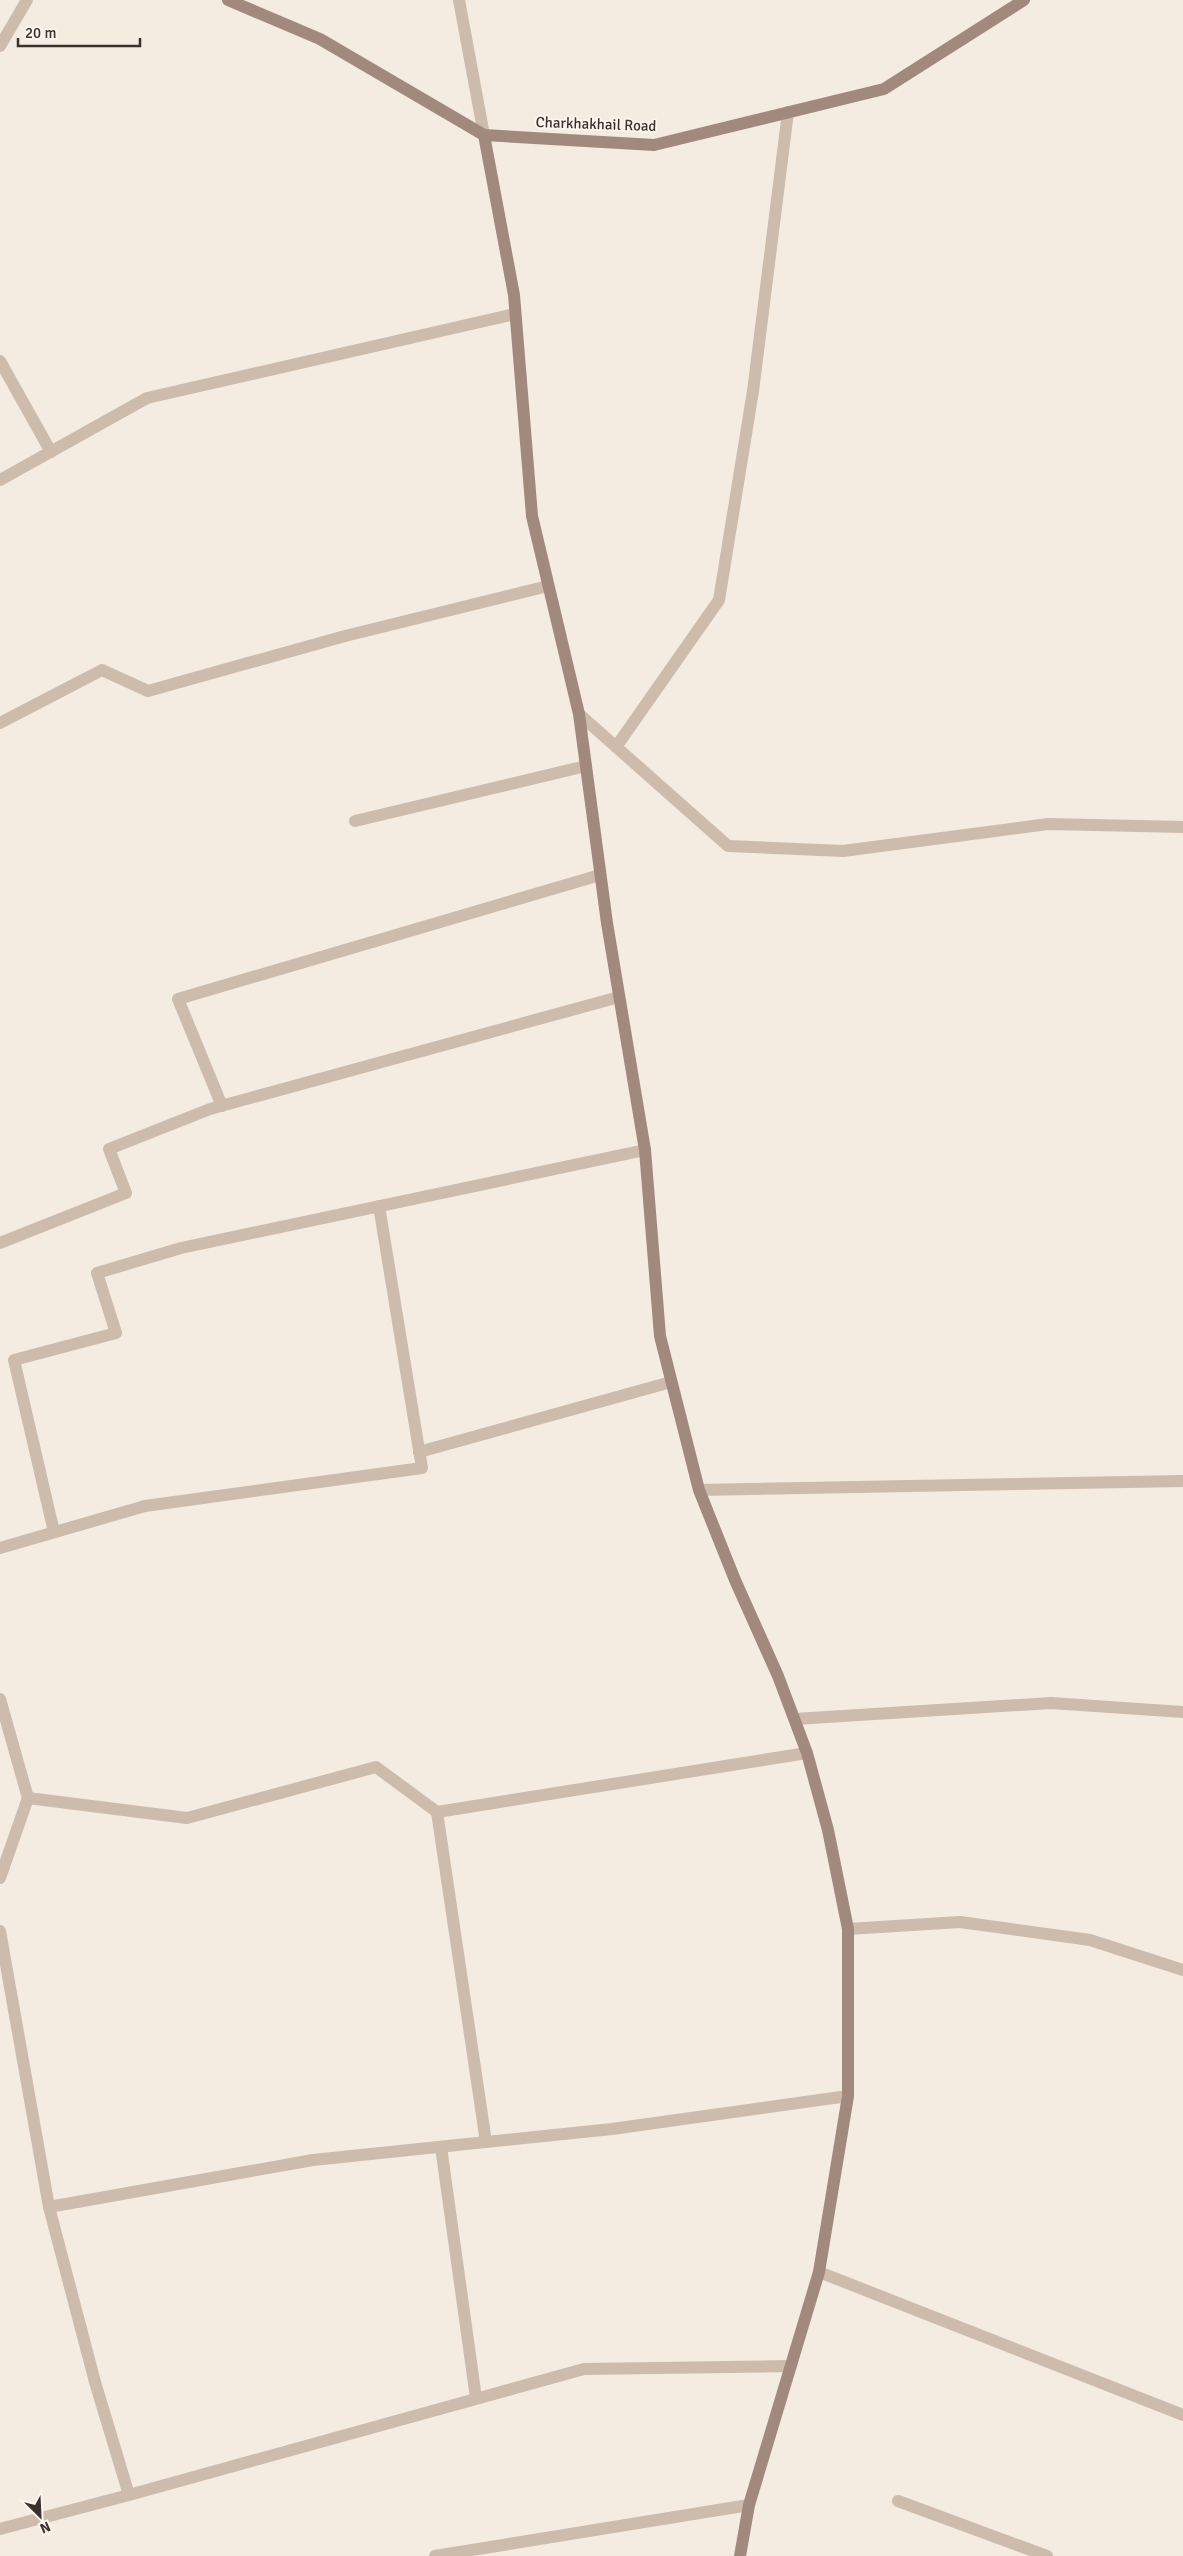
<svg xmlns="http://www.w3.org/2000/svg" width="1183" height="2556" font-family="Signika,sans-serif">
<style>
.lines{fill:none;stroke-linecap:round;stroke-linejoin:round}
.street{stroke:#cdbbac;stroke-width:12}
.secondary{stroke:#a18a7d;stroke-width:12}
.labels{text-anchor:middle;stroke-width:4;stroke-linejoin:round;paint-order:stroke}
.street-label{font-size:15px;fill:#3b302b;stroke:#fbf5ee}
</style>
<rect width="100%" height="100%" fill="#f4ebe1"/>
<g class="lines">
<!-- street -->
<g class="street">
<polyline points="459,0 484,135"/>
<polyline points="0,46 27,0"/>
<polyline points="0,361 51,452"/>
<polyline points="0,480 147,398 515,314"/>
<polyline points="579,714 728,846 843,851 1048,824 1183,827"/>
<polyline points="0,723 102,670 148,691 345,636 548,586"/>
<polyline points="616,747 719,600 753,391 788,112"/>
<polyline points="355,821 586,766"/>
<polyline points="222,1106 178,999 600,875"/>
<polyline points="0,1243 126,1193 109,1149 210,1109 619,997"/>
<polyline points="419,1452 671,1382"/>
<polyline points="699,1490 1183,1481"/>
<polyline points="54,1532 14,1360 116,1333 97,1273 181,1248 645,1150"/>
<polyline points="0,1548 145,1506 422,1468 379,1206"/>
<polyline points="0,1699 28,1798 187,1818 376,1767 437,1812"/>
<polyline points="795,1719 1051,1703 1183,1712"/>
<polyline points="0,1878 28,1798"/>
<polyline points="848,1929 960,1922 1090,1940 1183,1970"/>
<polyline points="0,1931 49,2207"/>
<polyline points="486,2142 437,1812 807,1753"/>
<polyline points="441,2147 476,2398"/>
<polyline points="819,2272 1183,2415"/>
<polyline points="129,2495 584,2369 791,2366"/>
<polyline points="898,2501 1047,2556"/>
<polyline points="0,2529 129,2495 95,2382 49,2207 313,2160 612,2129 848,2096"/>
<polyline points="435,2556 749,2505"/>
</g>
<!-- secondary -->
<g class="secondary">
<polyline points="228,0 320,39 484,135 654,145 884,89 1024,0"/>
<polyline points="484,135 514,295 532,516 579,714 607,923 645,1150 660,1336 699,1490 735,1580 778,1676 807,1753 828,1830 848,1929 848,2096 819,2272 749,2505 740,2556"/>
</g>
</g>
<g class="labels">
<!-- street labels -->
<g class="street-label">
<text transform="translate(596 124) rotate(2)" y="5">Charkhakhail Road</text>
</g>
</g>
<!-- north arrow -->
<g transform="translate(40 2516) rotate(156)" stroke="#fbf5ee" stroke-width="4" paint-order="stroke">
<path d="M0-4L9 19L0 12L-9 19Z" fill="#3b302b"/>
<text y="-8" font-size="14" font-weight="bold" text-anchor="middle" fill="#3b302b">N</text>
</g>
<!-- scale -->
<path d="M18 38v8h122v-8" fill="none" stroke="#3b302b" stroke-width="2.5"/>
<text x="25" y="38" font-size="15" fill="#3b302b" stroke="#fbf5ee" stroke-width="4" paint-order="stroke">20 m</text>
</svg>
